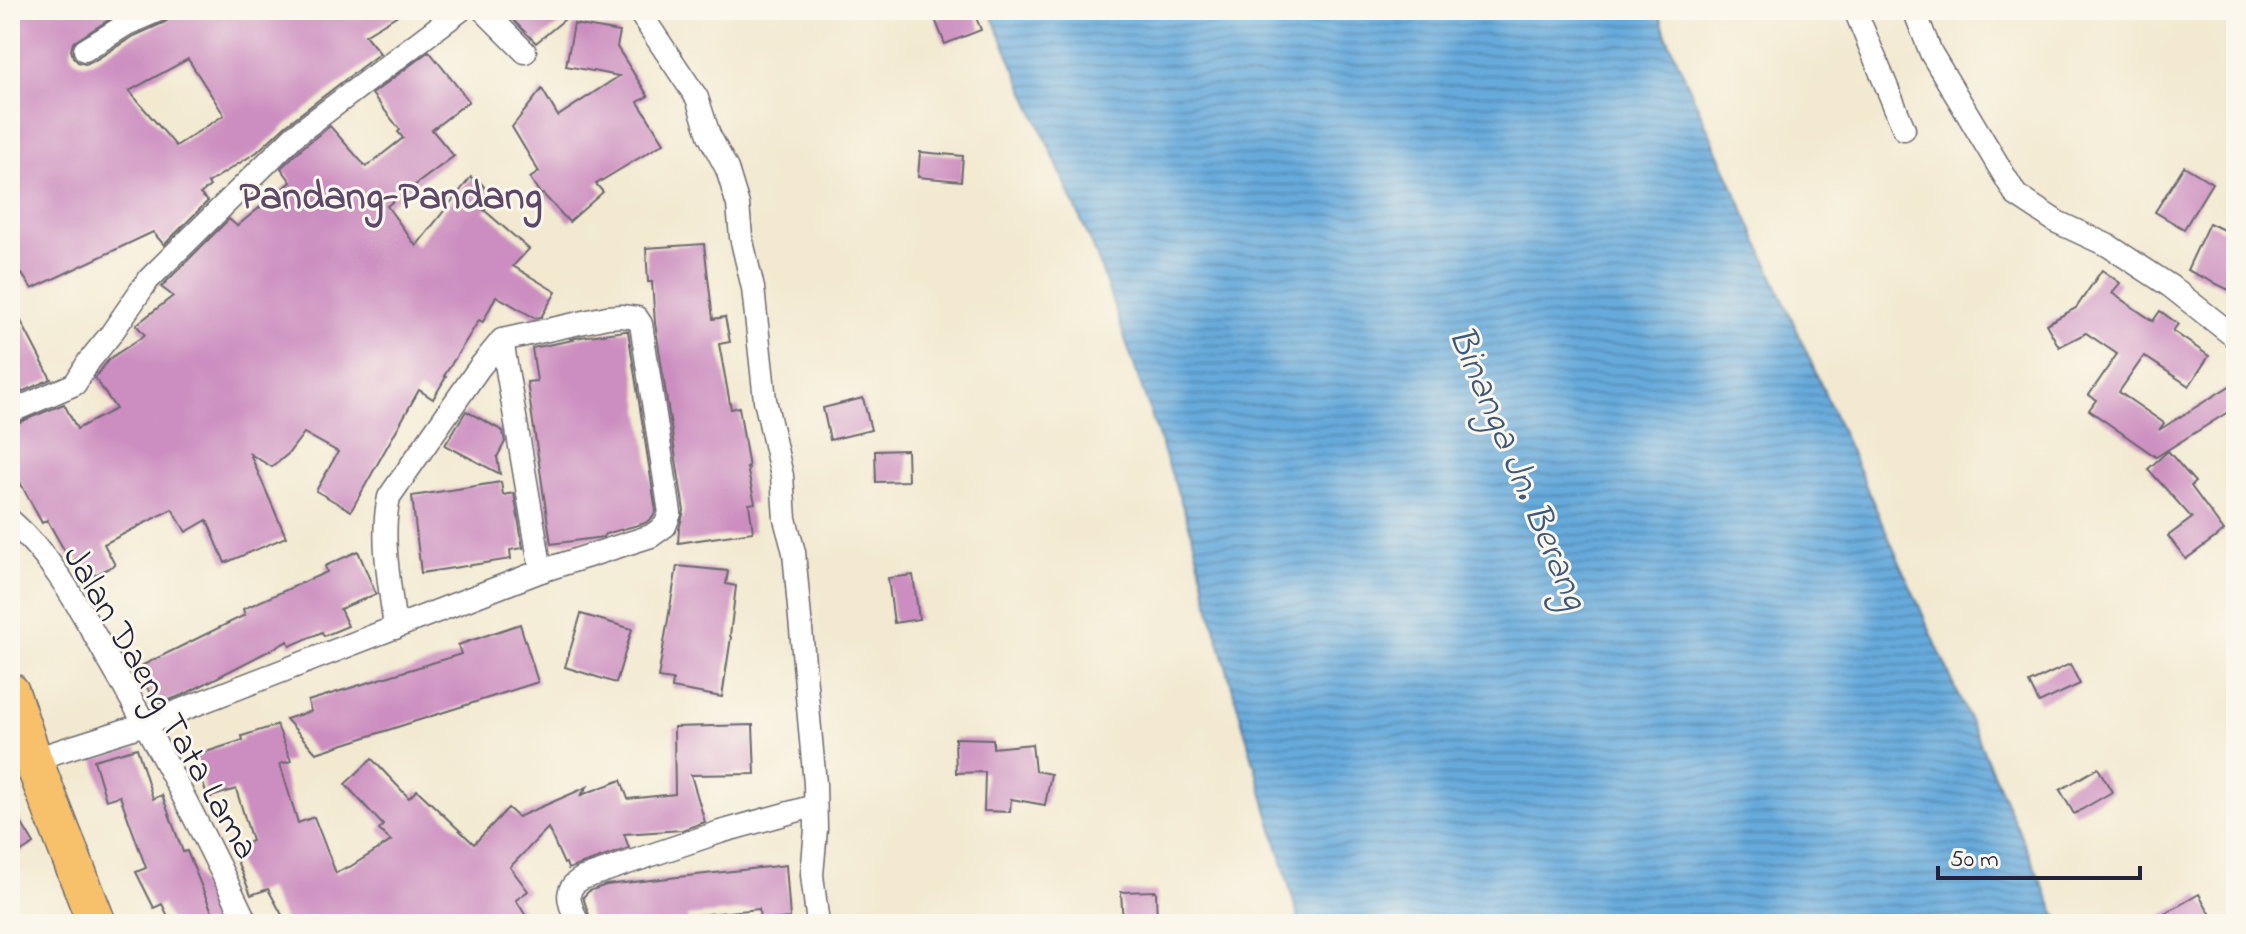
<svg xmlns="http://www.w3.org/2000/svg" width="2246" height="934" font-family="'Indie Flower',sans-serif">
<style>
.water{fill:url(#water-rules);stroke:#44668b;stroke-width:2}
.building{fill:#cc8ec0;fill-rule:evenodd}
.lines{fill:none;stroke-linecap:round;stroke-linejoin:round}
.minor-casing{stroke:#6b686f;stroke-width:25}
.trunk-casing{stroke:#6b686f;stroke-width:41}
.minor{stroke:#fff;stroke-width:22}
.trunk{stroke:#f7c06b;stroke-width:38}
.labels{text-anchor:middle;stroke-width:6;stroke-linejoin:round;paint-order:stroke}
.street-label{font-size:36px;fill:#22223b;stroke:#fbf7ec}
.water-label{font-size:38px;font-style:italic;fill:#3d587b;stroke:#fbf7ec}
.quarter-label{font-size:40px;font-weight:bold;fill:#5e486a;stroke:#fbf7ec}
</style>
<defs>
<pattern id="water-rules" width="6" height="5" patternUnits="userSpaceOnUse" patternTransform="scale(2)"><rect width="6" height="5" fill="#66aadb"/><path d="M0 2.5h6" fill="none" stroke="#548ab3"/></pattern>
</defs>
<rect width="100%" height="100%" fill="#fbf7ec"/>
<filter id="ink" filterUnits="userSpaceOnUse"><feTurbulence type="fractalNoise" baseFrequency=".0125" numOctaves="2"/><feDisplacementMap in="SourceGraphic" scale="16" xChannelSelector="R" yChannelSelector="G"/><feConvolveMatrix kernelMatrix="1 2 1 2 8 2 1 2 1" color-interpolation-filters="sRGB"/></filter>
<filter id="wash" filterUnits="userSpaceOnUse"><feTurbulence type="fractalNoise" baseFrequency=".006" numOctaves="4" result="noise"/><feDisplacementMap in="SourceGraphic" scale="32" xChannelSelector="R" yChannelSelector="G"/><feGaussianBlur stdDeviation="1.8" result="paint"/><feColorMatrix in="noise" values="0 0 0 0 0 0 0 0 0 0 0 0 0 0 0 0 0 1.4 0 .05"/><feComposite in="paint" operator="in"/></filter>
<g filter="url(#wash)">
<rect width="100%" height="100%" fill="#f2e9d0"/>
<!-- water -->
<polygon class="water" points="989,10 1658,10 1667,37 2060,924 1300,924 1212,617 1192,534 1096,254"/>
<g id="blocks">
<!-- building -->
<g class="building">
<path d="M10,10H124L73,43L71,50L73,57L78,62L85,64L92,62L134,36L165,22L171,18L173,10H406L365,35L380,53L286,125L257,152L208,183L210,186L200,194L208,201L164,245L153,232L32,289L22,274L10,281ZM188,59L224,115L176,146L129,91Z"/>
<polygon points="503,10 576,10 536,43"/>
<polygon points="959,10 973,10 981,30 945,44 935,19"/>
<polygon points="574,24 620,32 617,47 648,96 638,102 664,143 596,184 603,192 569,222 543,194 541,195 530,178 539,172 512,127 542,89 558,116 619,76 566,66"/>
<polygon points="429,51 469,101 432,130 454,156 387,206 416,246 471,177 473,179 476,177 496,201 484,210 529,249 513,266 556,292 541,317 535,318 496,296 483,322 479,320 444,376 446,377 433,399 419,390 351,511 316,491 338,452 304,433 288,454 272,467 250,454 286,537 225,563 207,520 186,532 172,509 104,544 115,565 89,578 78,558 71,562 47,520 42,523 10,464 10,426 64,404 77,429 116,409 95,378 109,359 145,335 136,325 173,296 161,287 229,219 237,226 291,182 281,168 303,147 330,126 366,167 403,138 398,132 400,130 372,94"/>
<polygon points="920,152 963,156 961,181 918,177"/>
<polygon points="2184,166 2212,183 2184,229 2155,212"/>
<polygon points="2209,223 2236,236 2236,275 2229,290 2187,270"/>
<polygon points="704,244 713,319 725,317 730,342 719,344 731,409 739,407 749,468 747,468 755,503 749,504 753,532 678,543 679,529 684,511 655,323 652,282 648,282 646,248"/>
<polygon points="2102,270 2120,283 2112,293 2153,321 2160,311 2178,324 2173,331 2209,356 2189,386 2144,356 2119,392 2164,423 2159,430 2236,382 2236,407 2156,457 2089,410 2096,400 2089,395 2117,354 2086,333 2059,347 2046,324 2076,308"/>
<polygon points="10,300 51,379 10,397"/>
<polygon points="625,331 628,331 656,511 653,517 645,523 605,534 603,537 551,544 527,382 537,381 532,348 573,340 571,339 581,337"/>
<polygon points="863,398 871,430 830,440 823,408"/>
<polygon points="466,411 503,431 505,442 497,457 500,474 445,445"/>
<polygon points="907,450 908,481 876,482 875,451"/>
<polygon points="2168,451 2195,482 2191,486 2224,531 2186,559 2168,536 2192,518 2148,469"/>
<polygon points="501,482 503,495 514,493 523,548 510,550 511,559 421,573 412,496"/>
<polygon points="358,551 376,594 340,609 348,626 324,636 322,632 290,646 288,641 185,694 156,705 137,668 245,615 243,609 327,572 325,566"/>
<polygon points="677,566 728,571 726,584 736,586 730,636 731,637 722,697 672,688 673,680 658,678"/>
<polygon points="913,575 919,619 894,623 888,578"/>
<polygon points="581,614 632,629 616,683 565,667"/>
<polygon points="520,624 538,682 316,753 286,719 311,711 308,701 461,654 458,645"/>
<polygon points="2070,664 2080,684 2039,703 2029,683"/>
<polygon points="277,725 291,761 280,764 298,823 314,817 336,873 347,867 348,868 391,841 379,830 383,825 345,784 372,759 409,798 417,790 474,844 508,808 518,817 587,787 581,795 621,780 628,799 675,794 674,727 753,725 755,774 691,775 705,822 682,830 624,834 629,848 568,869 566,863 564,864 548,828 510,867 528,891 516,900 531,924 357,924 353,917 340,924 287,924 268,889 251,895 232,849 252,841 236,789 208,798 194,756 243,740 242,736"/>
<polygon points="955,738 993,739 993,748 1032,744 1035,771 1051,774 1045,805 1011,799 1010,812 984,811 985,772 956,773"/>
<polygon points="137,748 153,799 162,795 183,852 187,851 217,924 172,924 162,904 154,908 136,872 146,868 120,796 106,800 94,760"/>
<polygon points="2098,768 2112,792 2074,814 2060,790"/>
<polygon points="10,804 34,844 10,859"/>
<polygon points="786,865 790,918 760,921 759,909 687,916 688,924 592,924 583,897 589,891 606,885"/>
<polygon points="1156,891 1157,924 1123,924 1121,892"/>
<polygon points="2199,894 2216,924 2147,924"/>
</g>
</g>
</g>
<g filter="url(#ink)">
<use href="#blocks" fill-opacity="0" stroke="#6b686f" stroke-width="2"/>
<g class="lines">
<defs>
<g id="minor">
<polyline points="483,10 525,52"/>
<polyline points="638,10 697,98 709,135 727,169 738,205 741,237 753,288 765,400 782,476 785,519 794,552 815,784 816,829 812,875 818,924"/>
<polyline points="1855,10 1904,129"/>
<polyline points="1914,10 1931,53 2016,195 2057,222 2109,246 2170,286 2236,338"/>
<polyline points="85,50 127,24 159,10"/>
<polyline points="502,340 541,571"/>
<polyline points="10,412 75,384 89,361 111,334 148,280 294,136 461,10"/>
<path d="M10,520C54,558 80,609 108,659C158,745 204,834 247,924"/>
<path d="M25,762L145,724L541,571L651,536L665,526L670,513L641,324L637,318L621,316L607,317L502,340L479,368L389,497C380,538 390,585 395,628"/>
<path d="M578,924C571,905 560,890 583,878L720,832L814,806"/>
</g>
<polyline id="trunk" points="10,692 33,760 97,924"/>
</defs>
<!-- minor casing -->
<use href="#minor" class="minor-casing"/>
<!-- trunk casing -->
<use href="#trunk" class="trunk-casing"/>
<!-- minor -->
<use href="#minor" class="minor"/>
<!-- trunk -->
<use href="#trunk" class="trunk"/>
</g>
</g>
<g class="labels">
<!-- street labels -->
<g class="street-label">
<text transform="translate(163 701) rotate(60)" y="13">Jalan Daeng Tata Lama</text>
</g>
<!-- water labels -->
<g class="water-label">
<text transform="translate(1520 467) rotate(67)" y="13">Binanga Jn. Berang</text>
</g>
<!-- quarter labels -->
<g class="quarter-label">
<text x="391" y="208">Pandang-Pandang</text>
</g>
</g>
<!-- margin -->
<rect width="2246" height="934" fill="none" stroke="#fbf7ec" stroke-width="40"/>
<!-- scale -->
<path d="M1938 866v12h202v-12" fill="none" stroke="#22223b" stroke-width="4"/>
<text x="1950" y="866" font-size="24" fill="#22223b" stroke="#fbf7ec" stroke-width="6" paint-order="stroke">50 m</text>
</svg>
